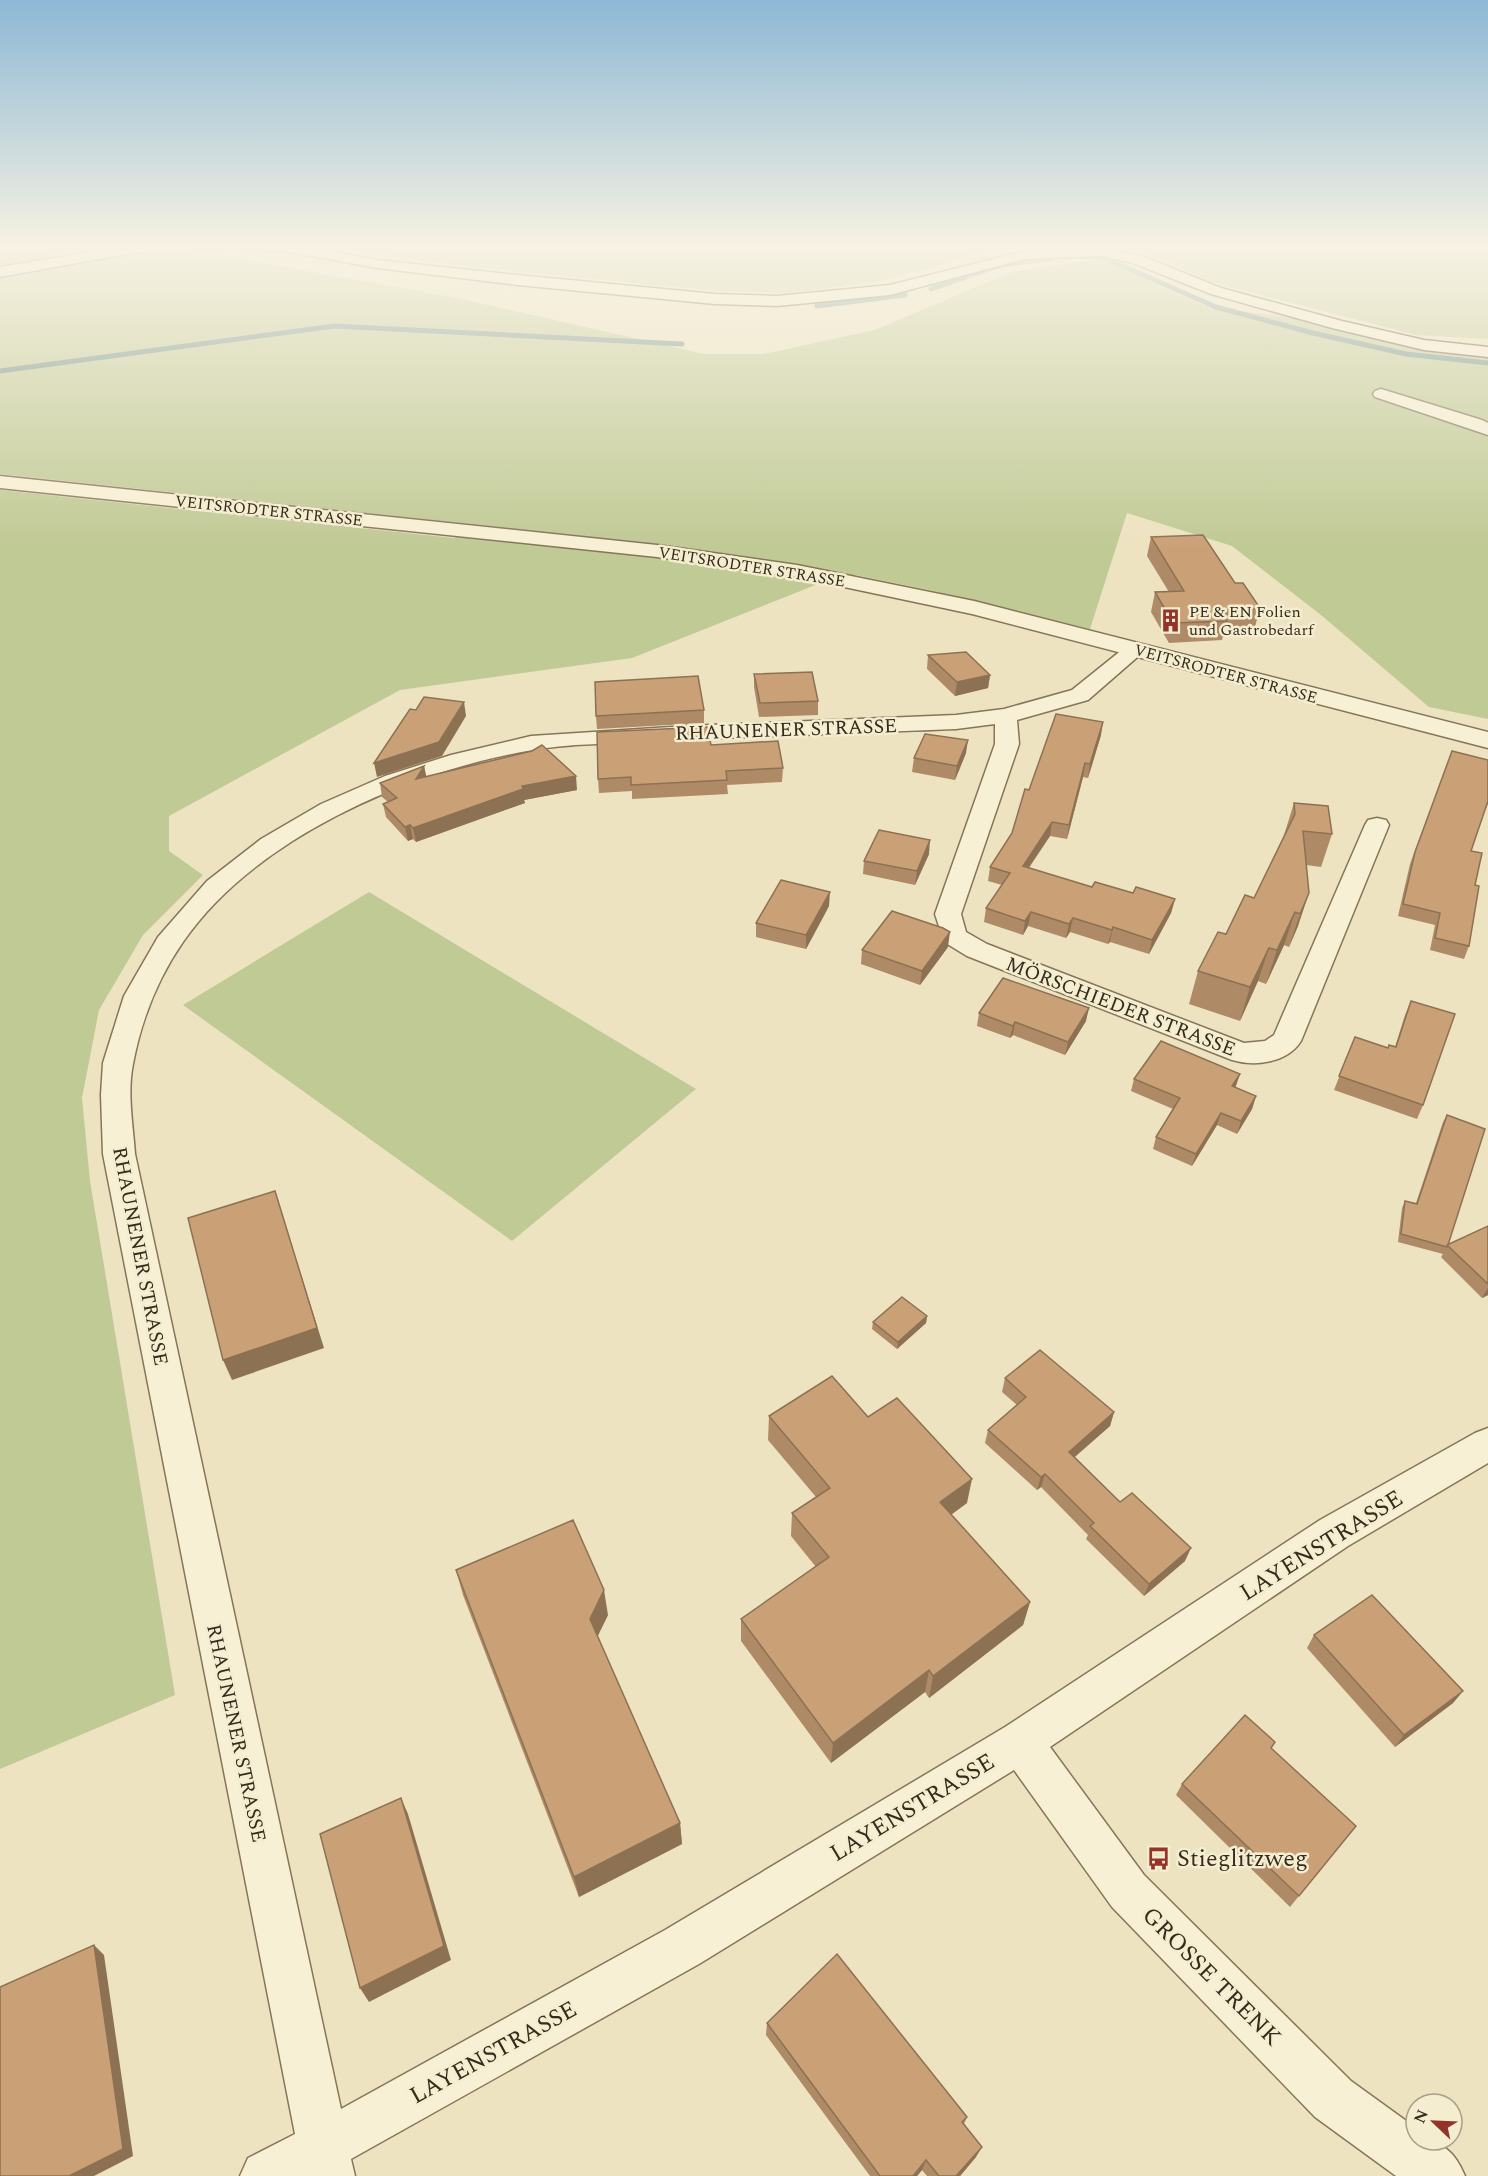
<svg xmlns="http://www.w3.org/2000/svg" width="1488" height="2176" font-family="Spectral,serif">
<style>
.green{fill:#c0ca95}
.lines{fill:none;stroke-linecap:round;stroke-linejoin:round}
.stream{stroke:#6b8d87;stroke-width:5}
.minor-casing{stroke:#867559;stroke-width:3}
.tertiary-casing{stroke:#867559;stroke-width:3}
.secondary-casing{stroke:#67563c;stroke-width:3}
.minor{fill:#f8f0d4;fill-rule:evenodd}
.tertiary{fill:#f8f0d4;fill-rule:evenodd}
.secondary{fill:#f8f0d4;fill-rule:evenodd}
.wall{fill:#ae8a66}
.shaded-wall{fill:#8d7153}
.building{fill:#caa177;stroke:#8d7153;stroke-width:1.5}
.labels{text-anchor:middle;stroke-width:5;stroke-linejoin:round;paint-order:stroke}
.far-street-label{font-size:16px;fill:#362b1d;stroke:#f4edd0}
.far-poi-label{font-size:16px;fill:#362b1d;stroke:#f4edd0;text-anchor:start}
.street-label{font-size:20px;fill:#362b1d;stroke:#f4edd0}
.near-street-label{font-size:24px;fill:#362b1d;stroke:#f4edd0}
.near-poi-label{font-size:24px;fill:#362b1d;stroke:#f4edd0;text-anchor:start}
</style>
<rect width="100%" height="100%" fill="#ede3c1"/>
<!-- green -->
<g class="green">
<polygon points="0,244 126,244 64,253 0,266"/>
<polygon points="302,244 1028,244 985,251 942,265 875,282 787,293 718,291 462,266"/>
<polygon points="1071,244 1488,244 1488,339 1416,335 1215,283 1144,252"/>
<polygon points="187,249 457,298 704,354 764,354 875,330 1011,272 1110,257 1153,284 1211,308 1297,318 1417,350 1488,358 1488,719 1429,707 1321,615 1232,546 1127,513 1090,629 929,590 856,575 823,582 632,658 400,690 169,816 169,851 203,875 143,935 99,1010 82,1098 90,1181 175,1695 0,1769 0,490 454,538 487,526 0,474 0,277 119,255"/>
<polygon points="369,892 696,1089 512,1241 183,1005"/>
</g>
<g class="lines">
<!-- stream -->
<g class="stream">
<polyline points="1082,256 1102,257 1216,307 1313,333 1406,354 1488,363"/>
<polyline points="931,289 1001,265 1052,258"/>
<polyline points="817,306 905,295"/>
<polyline points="0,371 334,326 682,344"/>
</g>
<defs>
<g id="minor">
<polygon points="1381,389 1482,420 1488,423 1488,435 1375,397 1373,394 1375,391"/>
<path d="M1135,643L1142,645L1146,649L1142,653L1088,700L1017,720L1019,744L961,914L966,932L987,944L1244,1043L1265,1041L1274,1035L1365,825L1368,820L1377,818L1386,820L1389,825L1301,1041C1287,1063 1255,1067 1232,1060L967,956L944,942L935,914L995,744V724L956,729C857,733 758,736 659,741C617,744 568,743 527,751C407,772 254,839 183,942C158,978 141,1021 133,1064C127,1093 133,1125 135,1154L341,2109L665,1930L1005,1727L1320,1520L1475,1433L1488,1428V1463L1348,1546L1050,1747L1144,1875L1351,2081L1416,2128V2140C1442,2140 1455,2152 1465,2176H1396L1315,2117L1112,1907L1014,1770L699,1964L351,2159L355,2176H240L248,2158L295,2134L103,1154L101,1095L103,1063L124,996L158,937L207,881L261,839L321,804L385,776L451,755L531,736L687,726L956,715L1004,709L1072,690L1128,645Z"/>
</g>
<polygon id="tertiary" points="0,476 657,545 797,565 974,601 1488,732 1488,748 972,614 797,577 657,557 0,488"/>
<polygon id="secondary" points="138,244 290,244 377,260 518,275 715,294 777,296 890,285 1025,251 1102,248 1142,256 1221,288 1342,321 1424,340 1488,347 1488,357 1424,350 1332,328 1211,294 1133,263 1102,256 1025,259 890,295 777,306 715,304 518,285 377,268 290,252 231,248 138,252 0,277 0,267"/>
</defs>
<!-- minor casing -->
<use href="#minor" class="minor-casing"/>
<!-- tertiary casing -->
<use href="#tertiary" class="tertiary-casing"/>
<!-- secondary casing -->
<use href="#secondary" class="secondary-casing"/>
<!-- minor -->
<use href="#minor" class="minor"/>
<!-- tertiary -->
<use href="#tertiary" class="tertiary"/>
<!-- secondary -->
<use href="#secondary" class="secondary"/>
</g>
<!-- wall -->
<g class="wall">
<polygon points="1151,537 1235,583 1260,608 1255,627 1225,629 1222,640 1169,643 1151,612 1155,592 1169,592 1147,556"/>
<polygon points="928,655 990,675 988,688 955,696 927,669"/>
<polygon points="754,674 818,701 818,715 759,717 754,687"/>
<polygon points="704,710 704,723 597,729 596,716"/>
<polygon points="1101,735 1088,778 1083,777 1067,839 1050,836 1029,868 1092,887 1175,899 1171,913 1149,954 1110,942 1108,944 1070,932 1066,938 1028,926 1023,935 984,922 986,908 1002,885 988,881 990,867 1012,833 1029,790"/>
<polygon points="711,745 783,768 782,782 727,785 728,794 632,799 632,791 599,793 598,779"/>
<polygon points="1452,751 1488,760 1488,805 1487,805 1471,851 1475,885 1469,946 1464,959 1430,950 1435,925 1398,916 1410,864"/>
<polygon points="966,753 955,780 912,772 914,758"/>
<polygon points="424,766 426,776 577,790 524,800 525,803 416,842 413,839 408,841 386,817 383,804 388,802 382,797 380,783"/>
<polygon points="1294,803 1332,834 1321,867 1306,865 1298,926 1289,947 1284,945 1266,984 1258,981 1240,1021 1189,1004 1198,971 1254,898 1284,837 1284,835"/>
<polygon points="929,854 915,885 863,874 864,861"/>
<polygon points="829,906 806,949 756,937 756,923"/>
<polygon points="948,947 920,985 861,964 862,950"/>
<polygon points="1411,1001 1423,1105 1417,1119 1334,1090 1355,1037 1388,1048 1395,1047 1405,1015"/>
<polygon points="979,1013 1086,1021 1065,1055 1013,1035 1010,1038 977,1026"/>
<polygon points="1134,1079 1236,1086 1235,1087 1256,1096 1252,1109 1237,1134 1217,1125 1192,1166 1153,1149 1156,1137 1173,1109 1131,1091"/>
<polygon points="1447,1115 1448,1245 1488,1226 1488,1295 1482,1298 1441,1257 1443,1254 1398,1242 1402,1208 1405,1201 1416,1203 1443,1122"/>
<polygon points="927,1316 926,1323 897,1349 872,1329 873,1322"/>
<polygon points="1005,1378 1114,1412 1110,1426 1075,1457 1120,1502 1185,1561 1144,1596 1086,1539 1088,1535 1041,1487 1037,1490 985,1443 988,1430 1017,1405 1002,1392"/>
<polygon points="769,1416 868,1417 967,1503 951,1515 1030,1602 1023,1625 929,1698 925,1692 831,1763 741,1641 741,1619 816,1567 791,1536 792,1513 816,1497 768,1440"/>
<polygon points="456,1570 608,1615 597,1636 680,1823 682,1844 579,1897 463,1595"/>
<polygon points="1314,1635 1463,1691 1453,1703 1395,1747 1307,1648"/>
<polygon points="1182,1784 1356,1826 1290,1907 1176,1795"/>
<polygon points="767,2023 967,2117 964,2124 976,2157 960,2176 927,2176 922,2170 917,2176 870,2176 766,2035"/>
</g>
<!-- shaded-wall -->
<g class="shaded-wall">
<polygon points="990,675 988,688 955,696 957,682"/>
<polygon points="464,702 466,716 442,756 377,777 374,763"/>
<polygon points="1103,722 1101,735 1088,778 1090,764"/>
<polygon points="968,740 966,753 955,780 957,766"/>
<polygon points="1085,763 1083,777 1067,839 1069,825"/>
<polygon points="424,766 427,780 416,779"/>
<polygon points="576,776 577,790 524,800 525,803 416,842 413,828 522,786"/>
<polygon points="1052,822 1050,836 1020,880 1023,866"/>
<polygon points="410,825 413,839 408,841 405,827"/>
<polygon points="930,840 929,854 915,885 917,871"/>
<polygon points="830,892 829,906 806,949 806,935"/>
<polygon points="1309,893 1298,926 1289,947 1300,914"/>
<polygon points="1175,899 1171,913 1149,954 1152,940"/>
<polygon points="1031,912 1028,926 1023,935 1025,921"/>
<polygon points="1295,912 1284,945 1266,984 1277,950"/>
<polygon points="1073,918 1070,932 1066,938 1069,924"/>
<polygon points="1113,927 1110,942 1108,944 1112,930"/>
<polygon points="950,932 948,947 920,985 922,971"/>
<polygon points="1269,948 1258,981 1240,1021 1250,987"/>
<polygon points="1089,1008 1086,1021 1065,1055 1068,1042"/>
<polygon points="1015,1022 1013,1035 1010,1038 1013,1026"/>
<polygon points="1240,1074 1236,1086 1228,1098 1232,1086"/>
<polygon points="1256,1096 1252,1109 1237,1134 1241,1121"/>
<polygon points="1221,1113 1217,1125 1192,1166 1196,1154"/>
<polygon points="275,1191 324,1348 232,1380 223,1360"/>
<polygon points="1488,1288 1488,1295 1482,1298"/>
<polygon points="927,1316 926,1323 897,1349 898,1342"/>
<polygon points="1114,1412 1110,1426 1065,1465 1069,1452"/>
<polygon points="1045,1474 1041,1487 1037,1490 1041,1477"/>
<polygon points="972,1479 967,1503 935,1526 940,1502"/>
<polygon points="1191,1548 1185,1561 1144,1596 1149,1584"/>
<polygon points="604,1590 608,1615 594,1644 590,1619"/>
<polygon points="1030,1602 1023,1625 929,1698 933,1676"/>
<polygon points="929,1670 925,1692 831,1763 833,1743"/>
<polygon points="1463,1691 1453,1703 1395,1747 1404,1735"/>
<polygon points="401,1798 408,1814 451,1960 369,2002 360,1988"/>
<polygon points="680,1823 682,1844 579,1897 574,1877"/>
<polygon points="94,1945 104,1955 133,2156 94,2176 69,2176"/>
<polygon points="982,2147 976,2157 960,2176 956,2176"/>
<polygon points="926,2160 922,2170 917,2176 913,2176"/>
</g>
<!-- building -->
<g class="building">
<polygon points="1203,535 1235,583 1243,583 1260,608 1220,610 1227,621 1173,623 1155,592 1184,591 1151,537"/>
<polygon points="966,652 990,675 957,682 928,655"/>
<polygon points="812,672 818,701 760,703 754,674"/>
<polygon points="698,676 704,710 596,716 595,682"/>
<polygon points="424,697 464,702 439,742 374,763 410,709 416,710"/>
<polygon points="1056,714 1103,722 1090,764 1085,763 1069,825 1052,822 1023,866 1092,887 1095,882 1133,893 1136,887 1175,899 1152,940 1113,927 1112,930 1073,918 1069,924 1031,912 1025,921 986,908 1010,873 990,867 1012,833 1025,789 1029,790"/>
<polygon points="707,727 711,745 778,741 783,768 726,771 727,780 631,785 631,777 598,779 597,732"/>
<polygon points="925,734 968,740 957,766 914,758"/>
<polygon points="542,745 576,776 522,786 523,789 413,828 410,825 405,827 383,804 397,798 380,783 424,766 416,779 532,751"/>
<polygon points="1452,751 1488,760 1488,801 1471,851 1482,853 1475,885 1479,886 1469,946 1435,938 1440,913 1403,904 1415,852"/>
<polygon points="1294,803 1328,806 1332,834 1303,831 1309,893 1300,914 1295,912 1277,950 1269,948 1250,987 1198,971 1218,932 1226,934 1245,895 1254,898 1295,814"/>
<polygon points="879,830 930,840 917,871 864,861"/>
<polygon points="781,880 830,892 806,935 756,923"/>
<polygon points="892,911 943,928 950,932 922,971 862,950"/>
<polygon points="1003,978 1089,1008 1068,1042 1015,1022 1013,1026 979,1013"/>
<polygon points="1411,1001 1455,1014 1423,1105 1339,1076 1355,1037 1388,1048 1389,1045 1396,1047"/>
<polygon points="1161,1041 1240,1074 1232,1086 1256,1096 1241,1121 1221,1113 1196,1154 1156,1137 1180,1098 1134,1079"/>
<polygon points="1447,1115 1485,1129 1448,1245 1447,1247 1401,1234 1405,1201 1417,1204"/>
<polygon points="275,1191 317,1328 223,1360 188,1218"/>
<polygon points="1488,1226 1488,1284 1447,1245"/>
<polygon points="902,1297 927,1316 898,1342 873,1322"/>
<polygon points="1040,1350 1114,1412 1069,1452 1120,1502 1132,1493 1191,1548 1149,1584 1090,1526 1094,1523 1045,1474 1041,1477 988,1430 1026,1397 1005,1378"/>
<polygon points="832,1376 868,1417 897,1398 972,1479 940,1502 1030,1602 933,1676 929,1670 833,1743 741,1619 829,1557 792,1513 830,1488 769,1416"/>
<polygon points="573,1520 604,1590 590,1619 680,1823 574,1877 456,1570"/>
<polygon points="1372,1595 1463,1691 1404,1735 1314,1635"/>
<polygon points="1245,1715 1275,1742 1271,1748 1356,1826 1299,1896 1182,1784"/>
<polygon points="401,1798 444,1946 360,1988 320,1834"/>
<polygon points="94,1945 123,2149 69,2176 0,2176 0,1987"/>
<polygon points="837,1954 967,2117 962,2122 982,2147 956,2176 939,2176 926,2160 913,2176 880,2176 767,2023"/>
</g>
<!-- sky -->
<linearGradient id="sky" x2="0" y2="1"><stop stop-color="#8db8d5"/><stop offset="0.45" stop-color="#f7f2e3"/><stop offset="1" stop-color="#f7f2e3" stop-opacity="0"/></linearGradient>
<rect width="1488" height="548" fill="url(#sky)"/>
<!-- icons -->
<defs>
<symbol id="building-bare" viewBox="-9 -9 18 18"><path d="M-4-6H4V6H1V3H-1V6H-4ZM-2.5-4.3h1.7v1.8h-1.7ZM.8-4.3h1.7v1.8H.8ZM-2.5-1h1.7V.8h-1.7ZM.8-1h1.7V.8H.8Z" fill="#93332a" stroke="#f4edd0" stroke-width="2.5" paint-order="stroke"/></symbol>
<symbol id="bus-bare" viewBox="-9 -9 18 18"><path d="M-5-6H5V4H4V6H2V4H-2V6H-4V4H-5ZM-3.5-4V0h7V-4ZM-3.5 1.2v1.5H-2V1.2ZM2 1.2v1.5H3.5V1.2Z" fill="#93332a" stroke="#f4edd0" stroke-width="2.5" paint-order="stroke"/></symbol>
</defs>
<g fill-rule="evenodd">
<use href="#building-bare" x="1154" y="604" width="33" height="33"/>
<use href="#bus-bare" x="1142" y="1842" width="33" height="33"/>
</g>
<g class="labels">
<!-- far-street labels -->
<g class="far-street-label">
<text transform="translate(269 510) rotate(6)" y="6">VEITSRODTER STRASSE</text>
<text transform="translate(752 566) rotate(9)" y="6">VEITSRODTER STRASSE</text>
<text transform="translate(1226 673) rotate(15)" y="6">VEITSRODTER STRASSE</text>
</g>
<!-- far-poi labels -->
<g class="far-poi-label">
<text x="1189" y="617">PE &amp; EN Folien<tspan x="1189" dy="18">und Gastrobedarf</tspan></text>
</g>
<!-- street labels -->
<g class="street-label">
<text transform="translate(786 729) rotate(-2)" y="7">RHAUNENER STRASSE</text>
<text transform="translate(1121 1006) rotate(21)" y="7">MÖRSCHIEDER STRASSE</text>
<text transform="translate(141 1256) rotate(79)" y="7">RHAUNENER STRASSE</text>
<text transform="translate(237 1733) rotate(78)" y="7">RHAUNENER STRASSE</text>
</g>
<!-- near-street labels -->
<g class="near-street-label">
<text transform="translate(1321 1545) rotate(-32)" y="8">LAYENSTRASSE</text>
<text transform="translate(912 1807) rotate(-31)" y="8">LAYENSTRASSE</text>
<text transform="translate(1212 1976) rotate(45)" y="8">GROSSE TRENK</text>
<text transform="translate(493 2052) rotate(-29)" y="8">LAYENSTRASSE</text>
</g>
<!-- near-poi labels -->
<g class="near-poi-label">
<text x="1177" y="1866">Stieglitzweg</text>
</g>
</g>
<!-- north arrow -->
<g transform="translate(1434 2122) rotate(293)"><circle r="28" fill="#f4edd0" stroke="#a89f88" stroke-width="1.5"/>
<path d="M0-4.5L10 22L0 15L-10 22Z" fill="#93332a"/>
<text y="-9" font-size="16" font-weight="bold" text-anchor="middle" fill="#362b1d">N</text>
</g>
</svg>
